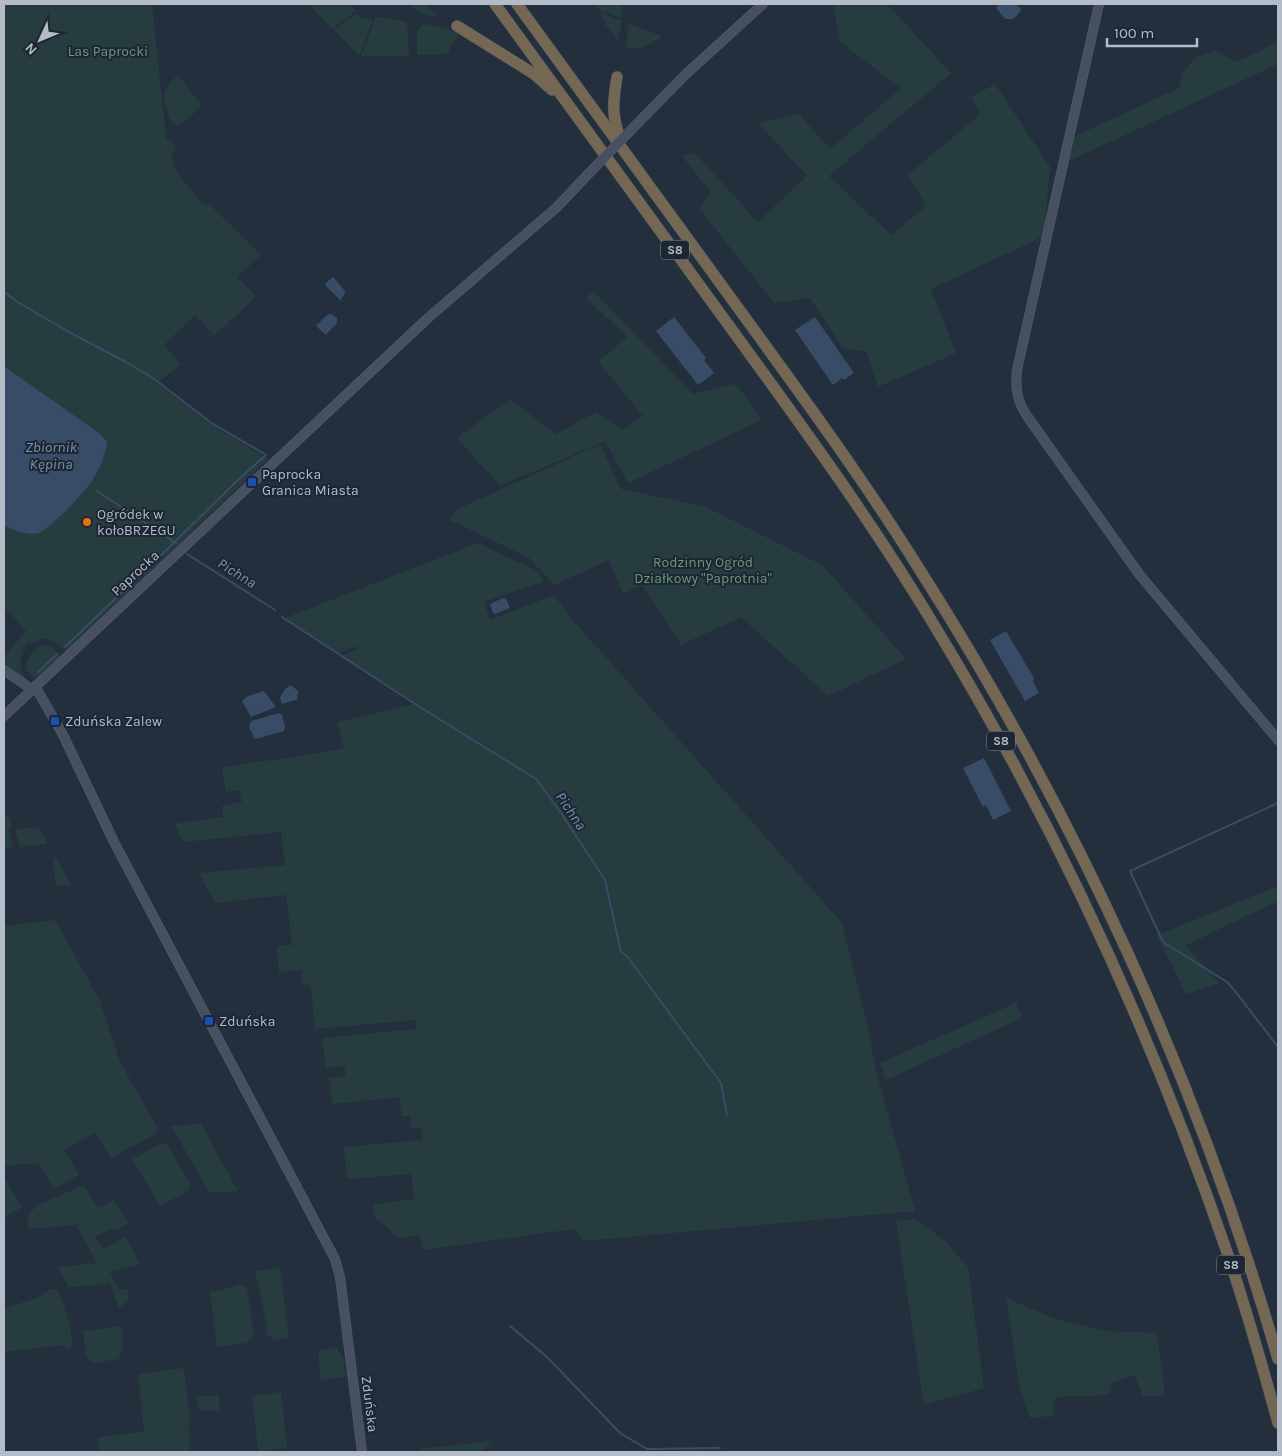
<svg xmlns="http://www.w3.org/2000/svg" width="1282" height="1456" font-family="Karla,sans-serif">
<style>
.green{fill:#263c3f}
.water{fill:#394c67}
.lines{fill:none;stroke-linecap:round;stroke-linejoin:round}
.stream{stroke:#394c67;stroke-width:2}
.secondary-casing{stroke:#565f6c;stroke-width:10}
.highway-casing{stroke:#434c59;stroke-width:12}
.secondary{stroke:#465061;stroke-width:9}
.highway{stroke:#746855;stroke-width:11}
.secondary-bridge-casing{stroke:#565f6c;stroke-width:10;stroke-linecap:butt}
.secondary-bridge{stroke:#465061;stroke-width:9}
.transit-dot{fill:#1a4fb4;stroke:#1d2633;stroke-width:2}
.food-dot{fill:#e8710a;stroke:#1d2633;stroke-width:2}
.labels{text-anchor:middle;stroke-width:4;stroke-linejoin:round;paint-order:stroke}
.shield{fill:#1d2633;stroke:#878f9c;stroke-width:1}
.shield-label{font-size:12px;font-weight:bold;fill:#b4bcc9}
.park-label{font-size:14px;fill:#6b9a76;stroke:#1d2633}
.poi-label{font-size:14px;fill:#b4bcc9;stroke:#1d2633;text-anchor:start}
.street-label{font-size:14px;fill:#b4bcc9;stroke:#1d2633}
.water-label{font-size:15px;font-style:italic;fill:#7c92b1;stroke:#1d2633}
</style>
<rect width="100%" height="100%" fill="#242f3e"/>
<!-- green -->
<g class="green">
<path d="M4,4H152L166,138L176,146L171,157L175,170L202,203L210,205L261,255L237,277L256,297L214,336L195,315L164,345L181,364L157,383L206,421L268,459L66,651C55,639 45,634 31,644L29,643L22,650L24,652C18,662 20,668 25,678L23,679L20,678L4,664V657L26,631L4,607V526L25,534L89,485L106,452L99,433L4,366Z"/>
<polygon points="309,4 350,4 356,11 332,29"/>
<polygon points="412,4 427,5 434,13 435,12 438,17 421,14 410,5"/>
<polygon points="596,4 623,4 621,18 601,11"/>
<polygon points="833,4 887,4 951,73 829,176 891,235 926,206 908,175 980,114 971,97 995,84 1050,167 1044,236 931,289 956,353 878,387 867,352 842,347 810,298 774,303 699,208 711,193 682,156 694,152 758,222 807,176 758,123 799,114 830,149 901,88 840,42"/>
<polygon points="600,12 622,21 618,41 605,24"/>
<polygon points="357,13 361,18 373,20 359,56 334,30"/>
<polygon points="376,17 403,21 407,23 409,56 361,56"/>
<polygon points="424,24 445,28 459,34 447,54 417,55 417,30"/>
<path d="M629,24L662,36C650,45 641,51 626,47Z"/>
<polygon points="1278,42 1278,64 1069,161 1075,136 1179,88 1182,74 1196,57 1216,51 1237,62"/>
<path d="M178,75L202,106L178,127L171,123C164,100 158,93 178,75Z"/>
<polygon points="593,291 693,394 736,384 762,420 628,483 605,441 500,486 457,438 510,399 556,434 596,412 623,430 643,416 598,362 627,337 586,298"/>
<polygon points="600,444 621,489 706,507 822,565 906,659 828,696 741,617 681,645 642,585 623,594 609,560 554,585 529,558 450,520 456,510"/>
<polygon points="478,543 535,570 544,581 484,602 490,620 554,595 571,618 842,923 869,1033 876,1071 915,1211 584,1241 574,1229 423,1250 420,1235 398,1238 379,1220 376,1221 373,1205 414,1199 411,1174 347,1179 344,1147 422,1140 421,1127 411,1128 410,1116 402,1116 399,1097 332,1104 329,1078 346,1076 344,1066 326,1068 322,1038 416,1029 415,1020 315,1029 311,985 301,984 302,970 279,972 277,946 292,945 286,895 215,903 199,873 285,865 281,832 184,842 174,824 223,817 222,806 242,802 240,790 226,792 222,767 308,755 344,748 337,722 414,704 341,656 367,644 338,653 285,618"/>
<path d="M46,645C53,646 56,649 59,655L58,659L38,677C17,676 28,646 46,645Z"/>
<polygon points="4,817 9,817 12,829 8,830 13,847 4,848"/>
<polygon points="38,827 48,844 20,847 15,829"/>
<polygon points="55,857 71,885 56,886 53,859"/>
<polygon points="1278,886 1278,901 1186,945 1219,983 1186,994 1157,935"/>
<polygon points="55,920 99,999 120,1062 157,1127 156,1134 111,1158 95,1133 64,1150 79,1175 54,1189 38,1163 4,1166 4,926"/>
<polygon points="1016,1003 1022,1018 886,1080 880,1063"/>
<polygon points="201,1124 238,1191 210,1193 171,1126"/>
<polygon points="161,1144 168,1145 190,1184 188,1191 160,1206 132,1159"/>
<polygon points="4,1177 22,1207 4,1218"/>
<path d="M84,1185L98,1208L114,1200L129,1223L116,1231L110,1229L95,1237L103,1250L125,1237L140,1264L110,1272L119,1290L127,1289L129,1300L119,1308L110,1284L69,1287L58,1267L97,1263L76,1225L30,1229L27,1225C28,1215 31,1211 38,1205Z"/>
<polygon points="916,1219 946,1242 968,1267 984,1388 924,1405 896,1221"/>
<path d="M280,1268L289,1338L274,1340L267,1334C264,1312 262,1291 254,1271Z"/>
<polygon points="239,1284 247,1288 254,1335 247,1343 217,1347 210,1292 223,1290"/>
<path d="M51,1289H57C64,1306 73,1328 72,1347L68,1350L65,1349L64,1345L4,1352V1308L37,1298Z"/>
<polygon points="1006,1298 1056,1319 1106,1331 1157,1333 1165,1395 1143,1397 1135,1375 1112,1383 1109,1395 1055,1397 1053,1416 1030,1418 1020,1389"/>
<polygon points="121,1326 123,1343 119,1359 93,1363 86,1356 83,1331"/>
<polygon points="336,1348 343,1357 346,1377 321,1380 318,1350"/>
<polygon points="184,1368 191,1425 188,1427 191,1452 99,1452 97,1438 144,1431 138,1374"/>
<polygon points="281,1392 287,1448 258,1451 252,1396"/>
<polygon points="219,1395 220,1410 199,1411 197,1397"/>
<polygon points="492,1441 484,1450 469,1452 419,1452 419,1449"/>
</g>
<!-- water -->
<g class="water">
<path d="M998,4C1006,4 1016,2 1021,9L1020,12L1013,19H1005L996,8Z"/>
<polygon points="333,277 345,291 344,296 341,298 342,302 326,286 325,284"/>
<polygon points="331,314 337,318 337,323 326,335 316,326 327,315"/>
<polygon points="674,317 706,358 704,360 714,373 698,385 656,331"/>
<polygon points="815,317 854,373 844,380 842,378 833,385 795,330"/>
<path d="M4,366L99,433L107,442C106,456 97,474 89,485C81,496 49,530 38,533C26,536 15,530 4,526Z"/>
<polygon points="503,598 506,599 510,608 495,614 493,613 490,604"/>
<polygon points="1006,631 1034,678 1033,682 1039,693 1025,701 990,640"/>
<polygon points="291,685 299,692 297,695 298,699 282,704 280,698 285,689"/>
<polygon points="264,691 276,707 251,717 242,701 248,696"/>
<polygon points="279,713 282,715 285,727 284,731 255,739 249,727 251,721"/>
<polygon points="984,758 1011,811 993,820 986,805 983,807 963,768"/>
</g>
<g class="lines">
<!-- stream -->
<g class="stream">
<polyline points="4,292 19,303 67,331 124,361 153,378 210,422 266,455 241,477 156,560"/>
<polyline points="97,491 176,543"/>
<polyline points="187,554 275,610"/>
<polyline points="282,617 415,704 536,779 561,813 605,880 621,952 627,956 721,1083 727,1115"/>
<polyline points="65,647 148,567"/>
<polyline points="38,672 57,654"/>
<polyline points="1278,803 1130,871 1163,942 1227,982 1235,991 1278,1047"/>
<polyline points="510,1326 547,1357 620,1433 647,1449 720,1448"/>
</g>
<defs>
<g id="secondary">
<path d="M1099,4L1017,370C1015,388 1017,401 1027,416L1139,574L1278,740"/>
<polyline points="631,130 685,75 763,4"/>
<polyline points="4,670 31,689"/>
<polyline points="35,686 63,735 115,844 335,1259 340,1277 362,1452"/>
<polyline points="4,716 428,318 556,208 594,168"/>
</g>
<g id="highway">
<path d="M495,4C571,108 647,212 722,316C794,415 867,514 931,620C1054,821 1153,1035 1229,1258C1247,1312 1263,1368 1278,1423"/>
<path d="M517,4C584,97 652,190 720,283C788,377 857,469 918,567C1074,812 1198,1080 1278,1359"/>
<polyline points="457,26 534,74 552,90"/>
<path d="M617,77C613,101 611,116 621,140"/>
</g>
</defs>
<!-- secondary casing -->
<use href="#secondary" class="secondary-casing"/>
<!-- highway casing -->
<use href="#highway" class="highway-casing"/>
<!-- secondary -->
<use href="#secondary" class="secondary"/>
<!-- highway -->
<use href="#highway" class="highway"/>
<defs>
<polyline id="secondary-bridge" points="594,168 631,130"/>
</defs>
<!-- secondary-bridge casing -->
<use href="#secondary-bridge" class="secondary-bridge-casing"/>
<!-- secondary-bridge -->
<use href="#secondary-bridge" class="secondary-bridge"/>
</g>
<!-- markers -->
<g class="transit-dot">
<rect x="247" y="477" width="10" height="10" rx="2.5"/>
<rect x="50" y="716" width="10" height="10" rx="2.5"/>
<rect x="204" y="1016" width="10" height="10" rx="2.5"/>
</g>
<circle class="food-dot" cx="87" cy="522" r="5"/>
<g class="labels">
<!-- shield labels -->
<g class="shield">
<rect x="661" y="240.5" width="28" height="19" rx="4"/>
<rect x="987" y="731.5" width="28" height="19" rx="4"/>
<rect x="1217" y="1255.5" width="28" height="19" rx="4"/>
</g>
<g class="shield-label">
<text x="675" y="254">S8</text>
<text x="1001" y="745">S8</text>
<text x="1231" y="1269">S8</text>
</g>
<!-- park labels -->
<g class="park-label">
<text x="108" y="56">Las Paprocki</text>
<text x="703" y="567">Rodzinny Ogród<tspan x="703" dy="16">Działkowy "Paprotnia"</tspan></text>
</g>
<!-- poi labels -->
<g class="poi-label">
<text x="262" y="479">Paprocka<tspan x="262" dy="16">Granica Miasta</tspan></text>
<text x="97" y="519">Ogródek w<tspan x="97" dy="16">kołoBRZEGU</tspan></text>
<text x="65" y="726">Zduńska Zalew</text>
<text x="219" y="1026">Zduńska</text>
</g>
<!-- street labels -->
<g class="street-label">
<text transform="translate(135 573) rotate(-43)" y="5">Paprocka</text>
<text transform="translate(370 1404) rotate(83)" y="5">Zduńska</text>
</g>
<!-- water labels -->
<g class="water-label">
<text x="51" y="452">Zbiornik<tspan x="51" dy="17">Kępina</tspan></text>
<text transform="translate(237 573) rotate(32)" y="5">Pichna</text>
<text transform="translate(571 811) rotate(56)" y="5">Pichna</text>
</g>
</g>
<!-- border -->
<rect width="1282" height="1456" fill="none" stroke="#b4bcc9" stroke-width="10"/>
<!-- north arrow -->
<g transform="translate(40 40) rotate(226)" stroke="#1d2633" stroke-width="4" paint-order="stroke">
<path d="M0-4L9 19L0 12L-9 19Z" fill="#b4bcc9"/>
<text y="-8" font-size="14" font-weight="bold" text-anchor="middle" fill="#b4bcc9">N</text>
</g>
<!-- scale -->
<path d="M1107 38v8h90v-8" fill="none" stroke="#b4bcc9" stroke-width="2.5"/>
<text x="1114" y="38" font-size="15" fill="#b4bcc9" stroke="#1d2633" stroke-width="4" paint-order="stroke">100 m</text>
</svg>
